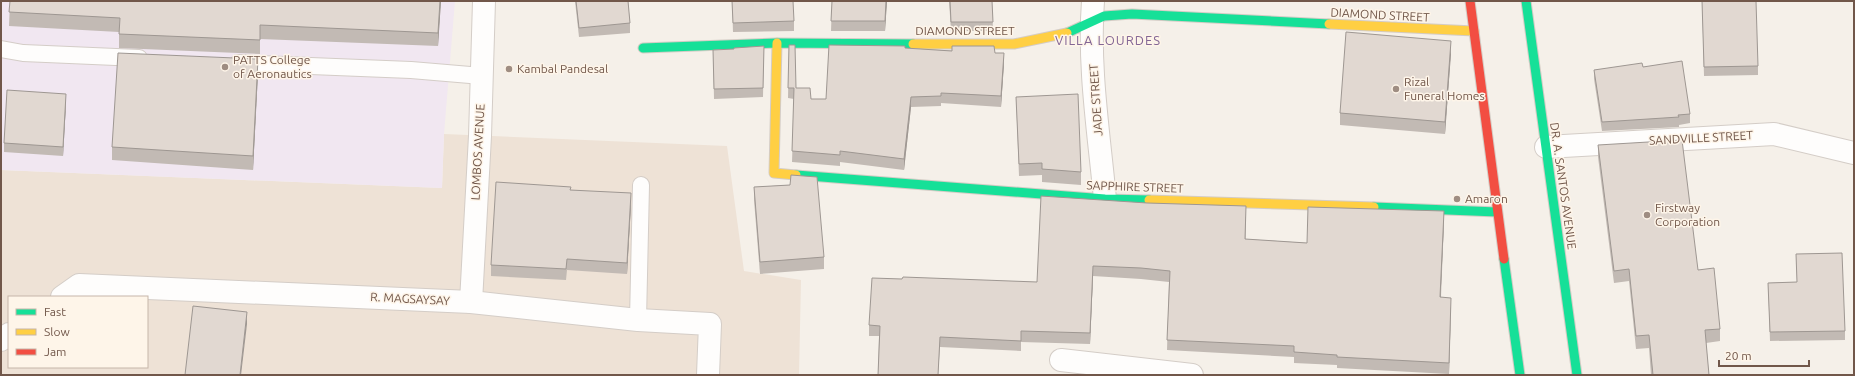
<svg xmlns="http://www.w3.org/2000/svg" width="1855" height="376" font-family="Ubuntu,sans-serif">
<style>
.residential{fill:#eee2d6;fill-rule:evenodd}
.education{fill:#f1e7f1}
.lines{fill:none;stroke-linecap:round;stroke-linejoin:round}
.lane-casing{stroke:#d4cdc7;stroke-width:18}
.street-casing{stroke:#d4cdc7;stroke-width:24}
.fast-casing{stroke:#d4ccc5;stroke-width:11}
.slow-casing{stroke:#d4ccc5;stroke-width:11}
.jam-casing{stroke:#d4ccc5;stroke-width:11}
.lane{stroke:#fefdfc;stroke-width:16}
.street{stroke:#fefdfc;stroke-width:22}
.fast{stroke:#16e098;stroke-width:9}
.slow{stroke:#ffcf43;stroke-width:9}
.jam{stroke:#f24e42;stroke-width:9}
.wall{fill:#c2bab4}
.shaded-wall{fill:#9e9792}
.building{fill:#e1d8d1;stroke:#9e9792}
.poi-dot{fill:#9f8d82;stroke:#fef5e9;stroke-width:1.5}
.labels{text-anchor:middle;stroke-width:3;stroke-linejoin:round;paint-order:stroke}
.street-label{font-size:12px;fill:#71574a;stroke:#fef5e9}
.poi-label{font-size:12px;fill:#71574a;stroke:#fef5e9;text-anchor:start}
.neighbourhood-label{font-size:13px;letter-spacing:1px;fill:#836695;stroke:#fef5e9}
</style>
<rect width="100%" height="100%" fill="#f5f0e9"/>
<!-- residential -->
<path class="residential" d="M444,134L727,146L744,271L801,280L799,375H1V170L442,188ZM9,297H147V367H9Z"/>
<!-- education -->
<polygon class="education" points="1,1 455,1 444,134 442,188 1,170"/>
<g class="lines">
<defs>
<g id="lane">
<polyline points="1,49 23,53 139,58"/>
<polyline points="238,63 411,70 482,76"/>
<polyline points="638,320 641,185"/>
</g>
<g id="street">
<path d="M1093,1C1088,67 1099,134 1105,199"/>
<polyline points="1546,147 1774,134 1854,153"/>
<polyline points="62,297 79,285 471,302 638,320 710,324 708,375"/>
<polyline points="471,302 480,136 484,1"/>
<polyline points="1,340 9,334"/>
<polyline points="1061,360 1192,375"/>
</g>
<g id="fast">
<polyline points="1526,1 1577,375"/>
<polyline points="1067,33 1104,16 1132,14 1329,24"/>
<polyline points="643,48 777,43 913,44"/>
<polyline points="796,175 1105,199 1149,200"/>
<polyline points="1374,207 1497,212"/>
<polyline points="1504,259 1520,375"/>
</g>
<g id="slow">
<polyline points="1329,24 1474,31"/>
<polyline points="777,43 774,173 796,175"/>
<polyline points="913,44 1014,44 1067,33"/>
<polyline points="1149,200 1374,207"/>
</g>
<polyline id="jam" points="1470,1 1504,259"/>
</defs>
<!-- lane casing -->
<use href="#lane" class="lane-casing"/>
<!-- street casing -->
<use href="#street" class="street-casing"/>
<!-- fast casing -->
<use href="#fast" class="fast-casing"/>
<!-- slow casing -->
<use href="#slow" class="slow-casing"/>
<!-- jam casing -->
<use href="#jam" class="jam-casing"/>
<!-- lane -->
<use href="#lane" class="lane"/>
<!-- street -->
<use href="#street" class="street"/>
<!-- fast -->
<use href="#fast" class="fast"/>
<!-- slow -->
<use href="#slow" class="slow"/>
<!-- jam -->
<use href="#jam" class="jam"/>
</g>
<!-- wall -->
<g class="wall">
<polygon points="10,1 441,1 438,46 260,39 260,54 119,48 119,32 9,26"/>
<polygon points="575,1 628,1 630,23 630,33 579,37"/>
<polygon points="732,1 794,21 794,31 733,32"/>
<polygon points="832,1 887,1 885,31 831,31"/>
<polygon points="949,1 992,1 993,31 951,31"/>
<polygon points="1702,1 1758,66 1758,75 1704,76"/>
<polygon points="789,45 796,88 811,99 826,99 905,48 995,53 1004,63 1001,107 941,103 941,106 911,107 904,170 840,162 840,166 792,162 794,99 788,98"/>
<polygon points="764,46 763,97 714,99 713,50 734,49"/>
<polygon points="1451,53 1445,134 1340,125 1340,113"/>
<polygon points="1643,67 1690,114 1690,123 1679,125 1679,127 1602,131 1594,79 1594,70"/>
<polygon points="258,73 253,170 112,160 112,147"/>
<polygon points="1016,97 1081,172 1081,185 1042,182 1042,175 1019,176"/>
<polygon points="66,104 63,156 4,152 4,143"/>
<polygon points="1598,145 1698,270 1720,329 1720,341 1706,343 1709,375 1651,375 1649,348 1636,349 1629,281 1614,283 1598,157"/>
<polygon points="790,185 824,257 824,269 760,274 754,200 754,187"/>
<polygon points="571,190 631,205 627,274 567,270 566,280 491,276 491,265"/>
<polygon points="1246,217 1245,239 1307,243 1444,222 1441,297 1451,308 1449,374 1337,368 1337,365 1294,363 1294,357 1167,350 1169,282 1141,279 1093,276 1090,344 1021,342 1021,351 940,347 938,375 878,375 879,336 869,336 869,325 902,279 1037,282"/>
<polygon points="1796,254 1845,331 1845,340 1770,341 1768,283 1797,282"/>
</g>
<!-- shaded-wall -->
<g class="shaded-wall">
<polygon points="440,1 441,1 438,46 438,33"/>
<polygon points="886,1 887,1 885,31 885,21"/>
<polygon points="1451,41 1451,53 1445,134 1445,122"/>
<polygon points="1004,53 1004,63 1001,107 1001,96"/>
<polygon points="258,59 258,73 253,170 253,156"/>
<polygon points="66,94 66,104 63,156 63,147"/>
<polygon points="911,97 911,107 904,170 904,159"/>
<polygon points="631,193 631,205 627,274 627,263"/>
<polygon points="1246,206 1246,217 1245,249 1245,239"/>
<polygon points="1444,211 1444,222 1440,308 1440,297"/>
<polygon points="1093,266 1093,276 1090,344 1090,333"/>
<polygon points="1451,298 1451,308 1449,374 1449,363"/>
<polygon points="247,312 247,324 241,375 240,375"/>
</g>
<!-- building -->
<g class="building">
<polygon points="10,1 440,1 438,33 260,25 260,40 119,34 120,18 9,12"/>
<polygon points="576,1 628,1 630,23 579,28"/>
<polygon points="732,1 793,1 794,21 733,23"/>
<polygon points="832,1 886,1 885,21 831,21"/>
<polygon points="950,1 992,1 993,22 951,22"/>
<polygon points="1702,1 1756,1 1758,66 1704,67"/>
<polygon points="1346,32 1451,41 1445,122 1340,113"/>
<polygon points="789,45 795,45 796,88 810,88 811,99 826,99 829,45 905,46 905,48 952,51 952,46 994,46 995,53 1004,53 1001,96 941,93 941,96 911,97 904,159 840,151 840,155 792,151 794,88 788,88"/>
<polygon points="764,46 763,88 714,89 713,50 734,49 734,48"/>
<polygon points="118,53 258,59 253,156 112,147"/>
<polygon points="1682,61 1690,114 1678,115 1679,117 1602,122 1594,70 1642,63 1643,67"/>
<polygon points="7,90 66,94 63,147 4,143"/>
<polygon points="1078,94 1081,172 1042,169 1042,163 1019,164 1016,97"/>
<polygon points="1682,140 1698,270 1714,268 1720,329 1705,330 1709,375 1653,375 1649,335 1636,336 1629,269 1614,271 1598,145"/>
<polygon points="791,175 817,177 824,257 760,262 754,187 790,185"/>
<polygon points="496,182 571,187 570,190 631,193 627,263 567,259 566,269 491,265"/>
<polygon points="1041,196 1147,203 1246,206 1245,239 1307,243 1308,207 1444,211 1440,297 1451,298 1449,363 1337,357 1337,355 1294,352 1294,346 1167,340 1170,271 1141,268 1093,266 1090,333 1021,331 1021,341 940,337 938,375 878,375 880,326 869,325 872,278 902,279 903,277 1037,282"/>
<polygon points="1842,253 1845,331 1770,332 1768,283 1797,282 1796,254"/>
<polygon points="193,306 247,312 240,375 185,375"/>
</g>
<!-- markers -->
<g class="poi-dot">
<circle cx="225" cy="67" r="4"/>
<circle cx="509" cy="69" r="4"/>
<circle cx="1396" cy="89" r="4"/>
<circle cx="1457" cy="199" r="4"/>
<circle cx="1647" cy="215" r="4"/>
</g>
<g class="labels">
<!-- street labels -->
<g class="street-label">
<text transform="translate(1380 15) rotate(3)" y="4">DIAMOND STREET</text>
<text x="965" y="35">DIAMOND STREET</text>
<text transform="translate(1096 100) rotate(-94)" y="4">JADE STREET</text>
<text transform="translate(1701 138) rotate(-3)" y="4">SANDVILLE STREET</text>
<text transform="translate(478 152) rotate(-87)" y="4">LOMBOS AVENUE</text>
<text transform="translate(1563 186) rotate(82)" y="4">DR. A. SANTOS AVENUE</text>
<text transform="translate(1135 187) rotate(2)" y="4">SAPPHIRE STREET</text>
<text transform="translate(410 299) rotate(3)" y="4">R. MAGSAYSAY</text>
</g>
<!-- poi labels -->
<g class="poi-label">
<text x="233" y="64">PATTS College<tspan x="233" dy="14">of Aeronautics</tspan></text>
<text x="517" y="73">Kambal Pandesal</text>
<text x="1404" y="86">Rizal<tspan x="1404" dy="14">Funeral Homes</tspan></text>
<text x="1465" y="203">Amaron</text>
<text x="1655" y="212">Firstway<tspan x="1655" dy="14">Corporation</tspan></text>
</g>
<!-- neighbourhood labels -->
<g class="neighbourhood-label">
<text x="1108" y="45">VILLA LOURDES</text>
</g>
</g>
<!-- border -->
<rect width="1855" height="376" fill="none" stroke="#71574a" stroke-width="4"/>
<!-- legend -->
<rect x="8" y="296" width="140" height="72" fill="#fef5e9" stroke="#c6b6a9"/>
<rect x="16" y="309" width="20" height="6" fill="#16e098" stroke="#c6b6a9"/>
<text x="44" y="316" font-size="12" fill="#71574a">Fast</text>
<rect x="16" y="329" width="20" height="6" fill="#ffcf43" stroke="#c6b6a9"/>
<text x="44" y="336" font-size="12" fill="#71574a">Slow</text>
<rect x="16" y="349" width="20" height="6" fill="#f24e42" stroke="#c6b6a9"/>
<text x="44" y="356" font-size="12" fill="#71574a">Jam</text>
<!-- scale -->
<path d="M1719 360v6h90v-6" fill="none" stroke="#71574a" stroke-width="2"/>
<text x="1725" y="360" font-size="12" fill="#71574a" stroke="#fef5e9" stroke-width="3" paint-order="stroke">20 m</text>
</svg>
